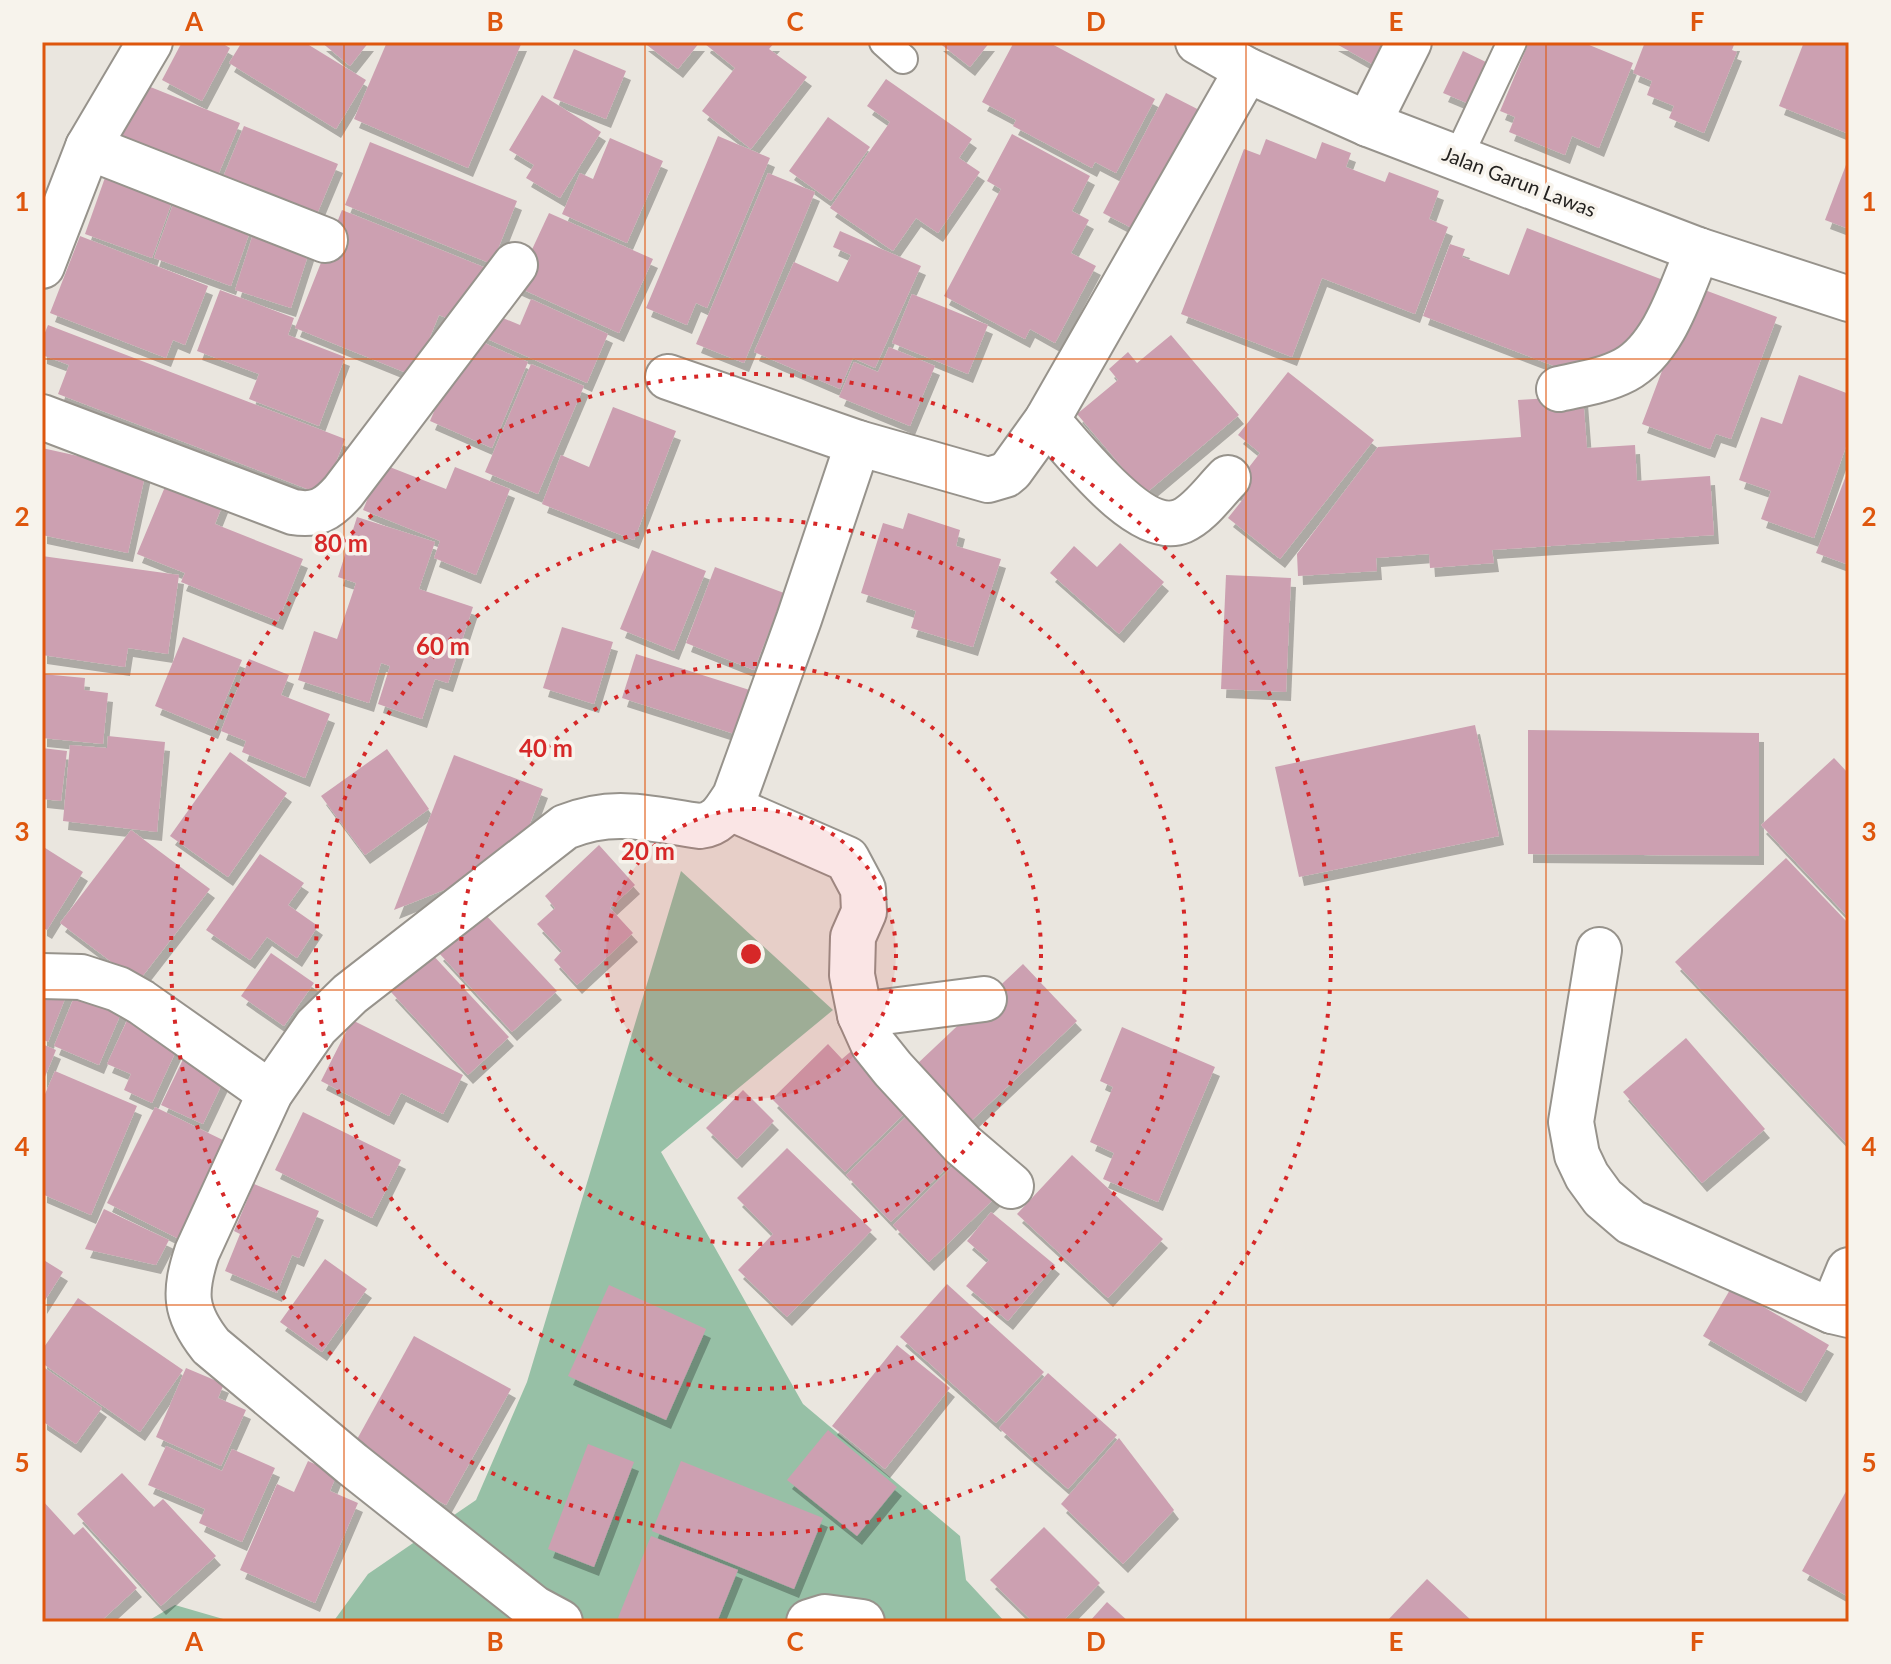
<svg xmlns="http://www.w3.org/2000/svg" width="1891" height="1664" font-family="Lato,sans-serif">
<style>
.forest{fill:#97c0a6}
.building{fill:#cca0b1;filter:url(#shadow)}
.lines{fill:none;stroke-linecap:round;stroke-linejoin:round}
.service-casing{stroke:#97938c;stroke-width:32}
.minor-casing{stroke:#97938c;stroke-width:48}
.secondary-casing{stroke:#97938c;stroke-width:48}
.service{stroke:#fff;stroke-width:28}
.minor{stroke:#fff;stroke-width:44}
.secondary{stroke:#fff;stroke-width:44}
.grid{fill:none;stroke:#de560d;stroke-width:2;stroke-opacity:0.55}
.ring{fill:none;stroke:#d62828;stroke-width:4;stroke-dasharray:4 8}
.labels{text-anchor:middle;stroke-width:7;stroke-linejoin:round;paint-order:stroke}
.street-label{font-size:20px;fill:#242220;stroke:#f7f3ec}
.centre{fill:#d62828;stroke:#f7f3ec;stroke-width:4}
.ring-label{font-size:24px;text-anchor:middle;font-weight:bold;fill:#d62828;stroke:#f7f3ec;stroke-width:7;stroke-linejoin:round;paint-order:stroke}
.neatline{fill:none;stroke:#de560d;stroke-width:3}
.grid-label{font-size:26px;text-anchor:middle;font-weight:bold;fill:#de560d}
</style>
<defs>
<filter id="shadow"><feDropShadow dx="5" dy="9" stdDeviation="0" flood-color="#0004"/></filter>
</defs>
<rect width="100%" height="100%" fill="#eae6df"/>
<!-- forest -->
<g class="forest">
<polygon points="681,871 833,1010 661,1152 803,1404 960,1536 966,1580 1005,1622 333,1622 368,1574 476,1500 527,1382"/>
<polygon points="175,1605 230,1621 242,1622 146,1622"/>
</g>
<!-- building -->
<g class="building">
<polygon points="182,42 220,42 230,48 202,101 162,80"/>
<polygon points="242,42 304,42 366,80 336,129 229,63"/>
<polygon points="321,42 369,42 350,66"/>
<polygon points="387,42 522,42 468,168 354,119"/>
<polygon points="643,42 700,42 678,69"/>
<polygon points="706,42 775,42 769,49 807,77 751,149 702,111 735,68 705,44"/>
<polygon points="938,42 990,42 970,67"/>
<polygon points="1014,42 1048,42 1155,99 1116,173 1095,162 1092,168 1013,126 1016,120 982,102"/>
<polygon points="1333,42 1396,42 1381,69"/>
<polygon points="1529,42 1582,42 1633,63 1599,148 1572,136 1565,155 1509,132 1515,117 1500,111"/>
<polygon points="1645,42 1735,42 1732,50 1737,52 1704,133 1669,118 1674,106 1647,95 1652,81 1633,73"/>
<polygon points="1804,42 1849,42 1849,134 1779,106"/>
<polygon points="574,49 626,71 606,119 553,98"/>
<polygon points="1463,51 1486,62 1467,103 1443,93"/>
<polygon points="886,79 972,139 959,158 980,172 938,233 916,218 893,251 830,208 890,122 867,106"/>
<polygon points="143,84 240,123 213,187 117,149"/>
<polygon points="1166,93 1209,115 1145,235 1103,213"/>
<polygon points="542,95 601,132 560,198 526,178 534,165 509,150"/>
<polygon points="828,117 870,147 831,201 789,171"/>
<polygon points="244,126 338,164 312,226 219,187"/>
<polygon points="1012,134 1090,176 1072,211 1089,220 1071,253 1096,266 1055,343 1030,329 1025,339 944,296 1001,189 987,181"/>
<polygon points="718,136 770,158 707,308 696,303 687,325 646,308"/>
<polygon points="610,138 663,161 627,243 562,214 580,173 593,179"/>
<polygon points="1266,139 1316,159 1322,142 1351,153 1346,167 1385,182 1389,172 1439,191 1429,219 1448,227 1415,314 1322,278 1292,357 1181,314 1244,149 1260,155"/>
<polygon points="370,142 517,201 492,264 345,205"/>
<polygon points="1849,157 1849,229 1825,220"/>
<polygon points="107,172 174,196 152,258 85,234"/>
<polygon points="768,173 815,192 744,363 696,344"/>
<polygon points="176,196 253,223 231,286 154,258"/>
<polygon points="342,210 486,268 464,325 439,315 414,376 295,328"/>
<polygon points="549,213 653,259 619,333 515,286"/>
<polygon points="256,225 312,243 291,308 235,290"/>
<polygon points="1527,228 1671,283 1650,337 1562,369 1423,316 1450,244 1465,249 1462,257 1509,275"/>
<polygon points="840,231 921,266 875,368 853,358 840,389 754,352 794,262 838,282 851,255 833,247"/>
<polygon points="80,236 208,286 185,345 173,340 166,358 50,313"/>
<polygon points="1694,286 1777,317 1731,439 1716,434 1710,449 1642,424"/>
<polygon points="220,290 294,318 288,335 345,357 319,426 249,399 259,374 197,351"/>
<polygon points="912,294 988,325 968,374 892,343"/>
<polygon points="531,299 608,334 587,383 476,334 486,311 520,325"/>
<polygon points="48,325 345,439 323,495 58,394 69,365 42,355 42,340"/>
<polygon points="466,335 528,362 492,448 430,421"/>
<polygon points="1171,335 1239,415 1145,494 1077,414 1118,380 1109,369 1128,352 1137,363"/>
<polygon points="889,347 935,366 910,426 839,397 854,362 878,372"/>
<polygon points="531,364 584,386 538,494 485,472"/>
<polygon points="1288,372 1374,440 1280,559 1228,518 1244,498 1232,489 1260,453 1238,435"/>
<polygon points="1799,375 1849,394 1849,438 1814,538 1761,519 1771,491 1739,480 1761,417 1782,424"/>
<polygon points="1583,396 1587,448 1635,445 1637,481 1710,476 1714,535 1492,550 1494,563 1430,568 1429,554 1376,558 1377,571 1298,576 1297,554 1378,447 1521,437 1518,400"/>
<polygon points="613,407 676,431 634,540 542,504 561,455 589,467"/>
<polygon points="42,448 146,471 128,553 42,535"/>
<polygon points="382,464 446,489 455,467 510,489 476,575 434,558 440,541 363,510"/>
<polygon points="1849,468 1849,565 1816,553"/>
<polygon points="167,482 223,504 215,524 303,559 278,621 181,582 185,573 137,554"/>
<polygon points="908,513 960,530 956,546 1001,559 973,647 911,628 916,611 861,593 883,523 903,529"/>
<polygon points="357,517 435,542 419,589 473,607 448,683 435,679 422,719 378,704 390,666 381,663 369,703 298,680 314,631 337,639 356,583 338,577"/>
<polygon points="1120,543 1164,582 1119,634 1050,573 1074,546 1097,567"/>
<polygon points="652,550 706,571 674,651 620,629"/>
<polygon points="42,556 179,575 168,654 128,648 125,667 42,655"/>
<polygon points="715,567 784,593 754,670 686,643"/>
<polygon points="1226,575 1291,578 1286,692 1221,689"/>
<polygon points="562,627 613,642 594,704 543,688"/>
<polygon points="183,637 242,660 213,730 155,706"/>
<polygon points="636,654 759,693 744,737 622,698"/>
<polygon points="249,659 289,675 281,695 330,714 305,778 242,752 246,741 221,731"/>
<polygon points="42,674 85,678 84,690 108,693 103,744 42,738"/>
<polygon points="1475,725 1499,836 1299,877 1275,767"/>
<polygon points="1528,730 1759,733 1759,856 1528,854"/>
<polygon points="108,736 165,742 157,832 63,821 70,745 107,748"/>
<polygon points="42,748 67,751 61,801 42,799"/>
<polygon points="387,749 429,809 365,855 321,796"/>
<polygon points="230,752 287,793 228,877 170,836"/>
<polygon points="454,755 543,789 516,861 394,910"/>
<polygon points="1834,758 1849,774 1849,918 1761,825"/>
<polygon points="131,830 210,889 138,982 60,923"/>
<polygon points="599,845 635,885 610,908 633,933 577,985 554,960 562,951 537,924 555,908 545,896"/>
<polygon points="42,846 83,872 47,930 42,927"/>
<polygon points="260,854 304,883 288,905 318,926 297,958 267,937 250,960 206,930"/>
<polygon points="1786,858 1849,924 1849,1146 1675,962"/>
<polygon points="483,912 557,991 512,1032 438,952"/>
<polygon points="271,953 314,983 284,1026 241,996"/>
<polygon points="431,953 509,1037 468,1075 390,991"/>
<polygon points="1023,964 1077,1021 970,1122 916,1065"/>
<polygon points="79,985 125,1004 99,1065 54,1046"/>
<polygon points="70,986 48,1042 42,1039 42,988"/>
<polygon points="129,1016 181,1040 152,1103 124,1090 131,1074 107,1064"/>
<polygon points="352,1020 463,1075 443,1114 401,1093 389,1116 321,1081"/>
<polygon points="1122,1027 1215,1067 1158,1202 1103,1179 1114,1153 1090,1142 1113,1087 1100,1081"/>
<polygon points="1686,1038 1765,1129 1702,1183 1623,1092"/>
<polygon points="42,1044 56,1050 42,1084"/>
<polygon points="828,1044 842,1059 856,1047 913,1105 845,1172 772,1099"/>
<polygon points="189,1047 230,1067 203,1124 161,1105"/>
<polygon points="55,1071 137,1106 91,1215 42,1194 42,1101"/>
<polygon points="743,1090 774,1121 737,1159 706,1128"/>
<polygon points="155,1107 229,1143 181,1240 107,1203"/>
<polygon points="916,1107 962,1153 891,1222 846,1175"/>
<polygon points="303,1112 401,1160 372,1218 275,1170"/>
<polygon points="787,1148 872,1230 787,1317 738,1270 773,1234 737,1198"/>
<polygon points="964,1155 1001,1192 929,1262 893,1225"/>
<polygon points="1072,1155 1163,1239 1108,1298 1017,1214"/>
<polygon points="254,1184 319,1211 299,1258 292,1255 277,1293 225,1271 240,1234 234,1231"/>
<polygon points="104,1209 169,1240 156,1265 85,1249"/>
<polygon points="991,1212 1055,1265 1008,1321 966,1286 989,1260 967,1241"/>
<polygon points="42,1259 63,1272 42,1305"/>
<polygon points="325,1259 367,1289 322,1352 280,1322"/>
<polygon points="947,1284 1044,1372 996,1423 900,1337"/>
<polygon points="609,1285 706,1329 666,1420 568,1376"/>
<polygon points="1731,1288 1829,1345 1801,1393 1703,1336"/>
<polygon points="78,1298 183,1370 140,1432 42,1363 42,1350"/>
<polygon points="414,1336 511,1389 446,1505 350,1452"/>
<polygon points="897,1345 950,1388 885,1469 832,1426"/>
<polygon points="42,1366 102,1408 76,1444 42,1421"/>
<polygon points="186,1368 224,1384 218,1398 246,1410 221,1466 156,1437"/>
<polygon points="1048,1373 1117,1435 1068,1489 999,1428"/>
<polygon points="828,1430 897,1487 857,1536 787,1480"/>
<polygon points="1119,1438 1174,1510 1123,1564 1061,1504"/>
<polygon points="588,1444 634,1462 594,1567 548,1549"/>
<polygon points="166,1446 222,1471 232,1449 275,1468 242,1542 199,1523 205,1509 148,1485"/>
<polygon points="308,1461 337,1474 330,1491 358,1503 315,1603 240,1570 277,1484 294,1492"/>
<polygon points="681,1461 823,1518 794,1589 652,1531"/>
<polygon points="122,1473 154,1507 163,1499 216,1556 161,1606 77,1514"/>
<polygon points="1849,1486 1849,1597 1802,1571"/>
<polygon points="42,1500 74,1535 83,1527 137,1588 100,1622 42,1621"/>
<polygon points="1044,1527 1100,1583 1062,1622 1033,1622 990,1580"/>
<polygon points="651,1536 738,1570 717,1622 627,1622 618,1618"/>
<polygon points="1427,1579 1473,1622 1386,1622"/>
<polygon points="1107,1602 1129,1622 1089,1622"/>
</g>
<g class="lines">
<defs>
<g id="service">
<polyline points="884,42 903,59"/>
<polyline points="1457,159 1512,42"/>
</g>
<g id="minor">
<polyline points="1368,124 1409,42"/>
<polyline points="88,147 325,240"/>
<polyline points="42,266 88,147 150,42"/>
<polyline points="668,377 858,443"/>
<path d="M1559,389C1581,384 1604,381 1625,370C1665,348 1681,289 1698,250"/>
<path d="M42,417L293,512C316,516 327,510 343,492L515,265"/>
<path d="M1047,420C1072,447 1140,539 1182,521C1200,513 1214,492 1228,478"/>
<polyline points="728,807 847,859 863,889 864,912 853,937 852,975 860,1015 873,1044 893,1069 963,1145 1011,1186"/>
<polyline points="1599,950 1571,1122 1577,1155 1587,1176 1603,1198 1631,1222 1832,1311 1849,1315"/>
<polyline points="42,976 81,977 118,989 141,1002 270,1093"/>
<polyline points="860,1015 984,999"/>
<polyline points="1832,1311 1849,1270"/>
<path d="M560,1622L534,1608L352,1464L211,1346C184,1312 184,1292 197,1252L270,1093L316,1027L350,994L565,827C615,807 649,819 700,826C719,824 725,811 735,796L799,619L858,443L988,480L1005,475L1011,470L1047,420L1247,70"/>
<polyline points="809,1622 825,1617 862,1622"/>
</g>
<polyline id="secondary" points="1198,42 1247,70 1368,124 1698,250 1849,299"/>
</defs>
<!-- service casing -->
<use href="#service" class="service-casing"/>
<!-- minor casing -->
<use href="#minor" class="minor-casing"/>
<!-- secondary casing -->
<use href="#secondary" class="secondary-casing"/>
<!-- service -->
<use href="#service" class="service"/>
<!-- minor -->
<use href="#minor" class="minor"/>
<!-- secondary -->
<use href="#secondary" class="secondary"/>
</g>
<!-- grid -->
<path class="grid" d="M344,42V1622M645,42V1622M946,42V1622M1246,42V1622M1546,42V1622M42,359H1849M42,674H1849M42,990H1849M42,1305H1849"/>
<!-- distance rings -->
<circle cx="751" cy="954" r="145" fill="#d62828" fill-opacity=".12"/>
<g class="ring">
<circle cx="751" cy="954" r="145"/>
<circle cx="751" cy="954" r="290"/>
<circle cx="751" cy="954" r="435"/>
<circle cx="751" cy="954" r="580"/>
</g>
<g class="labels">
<!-- street labels -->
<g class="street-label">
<text transform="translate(1519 182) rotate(21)" y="7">Jalan Garun Lawas</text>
</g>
</g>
<circle cx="751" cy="954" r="12" class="centre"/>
<g class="ring-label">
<text x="341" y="552">80 m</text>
<text x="443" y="655">60 m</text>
<text x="546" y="757">40 m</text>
<text x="648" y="860">20 m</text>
</g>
<!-- border -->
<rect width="1891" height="1664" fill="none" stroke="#f7f3ec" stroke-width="88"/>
<rect x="44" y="44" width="1803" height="1576" class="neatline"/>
<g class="grid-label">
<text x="194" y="31">A</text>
<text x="495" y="31">B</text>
<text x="795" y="31">C</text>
<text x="1096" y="31">D</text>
<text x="1396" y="31">E</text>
<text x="1697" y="31">F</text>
<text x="22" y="211">1</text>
<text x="1869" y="211">1</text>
<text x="22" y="526">2</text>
<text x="1869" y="526">2</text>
<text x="22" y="841">3</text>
<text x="1869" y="841">3</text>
<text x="22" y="1156">4</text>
<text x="1869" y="1156">4</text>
<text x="22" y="1472">5</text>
<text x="1869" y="1472">5</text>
<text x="194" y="1651">A</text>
<text x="495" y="1651">B</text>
<text x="795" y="1651">C</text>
<text x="1096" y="1651">D</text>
<text x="1396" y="1651">E</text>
<text x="1697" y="1651">F</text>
</g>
</svg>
